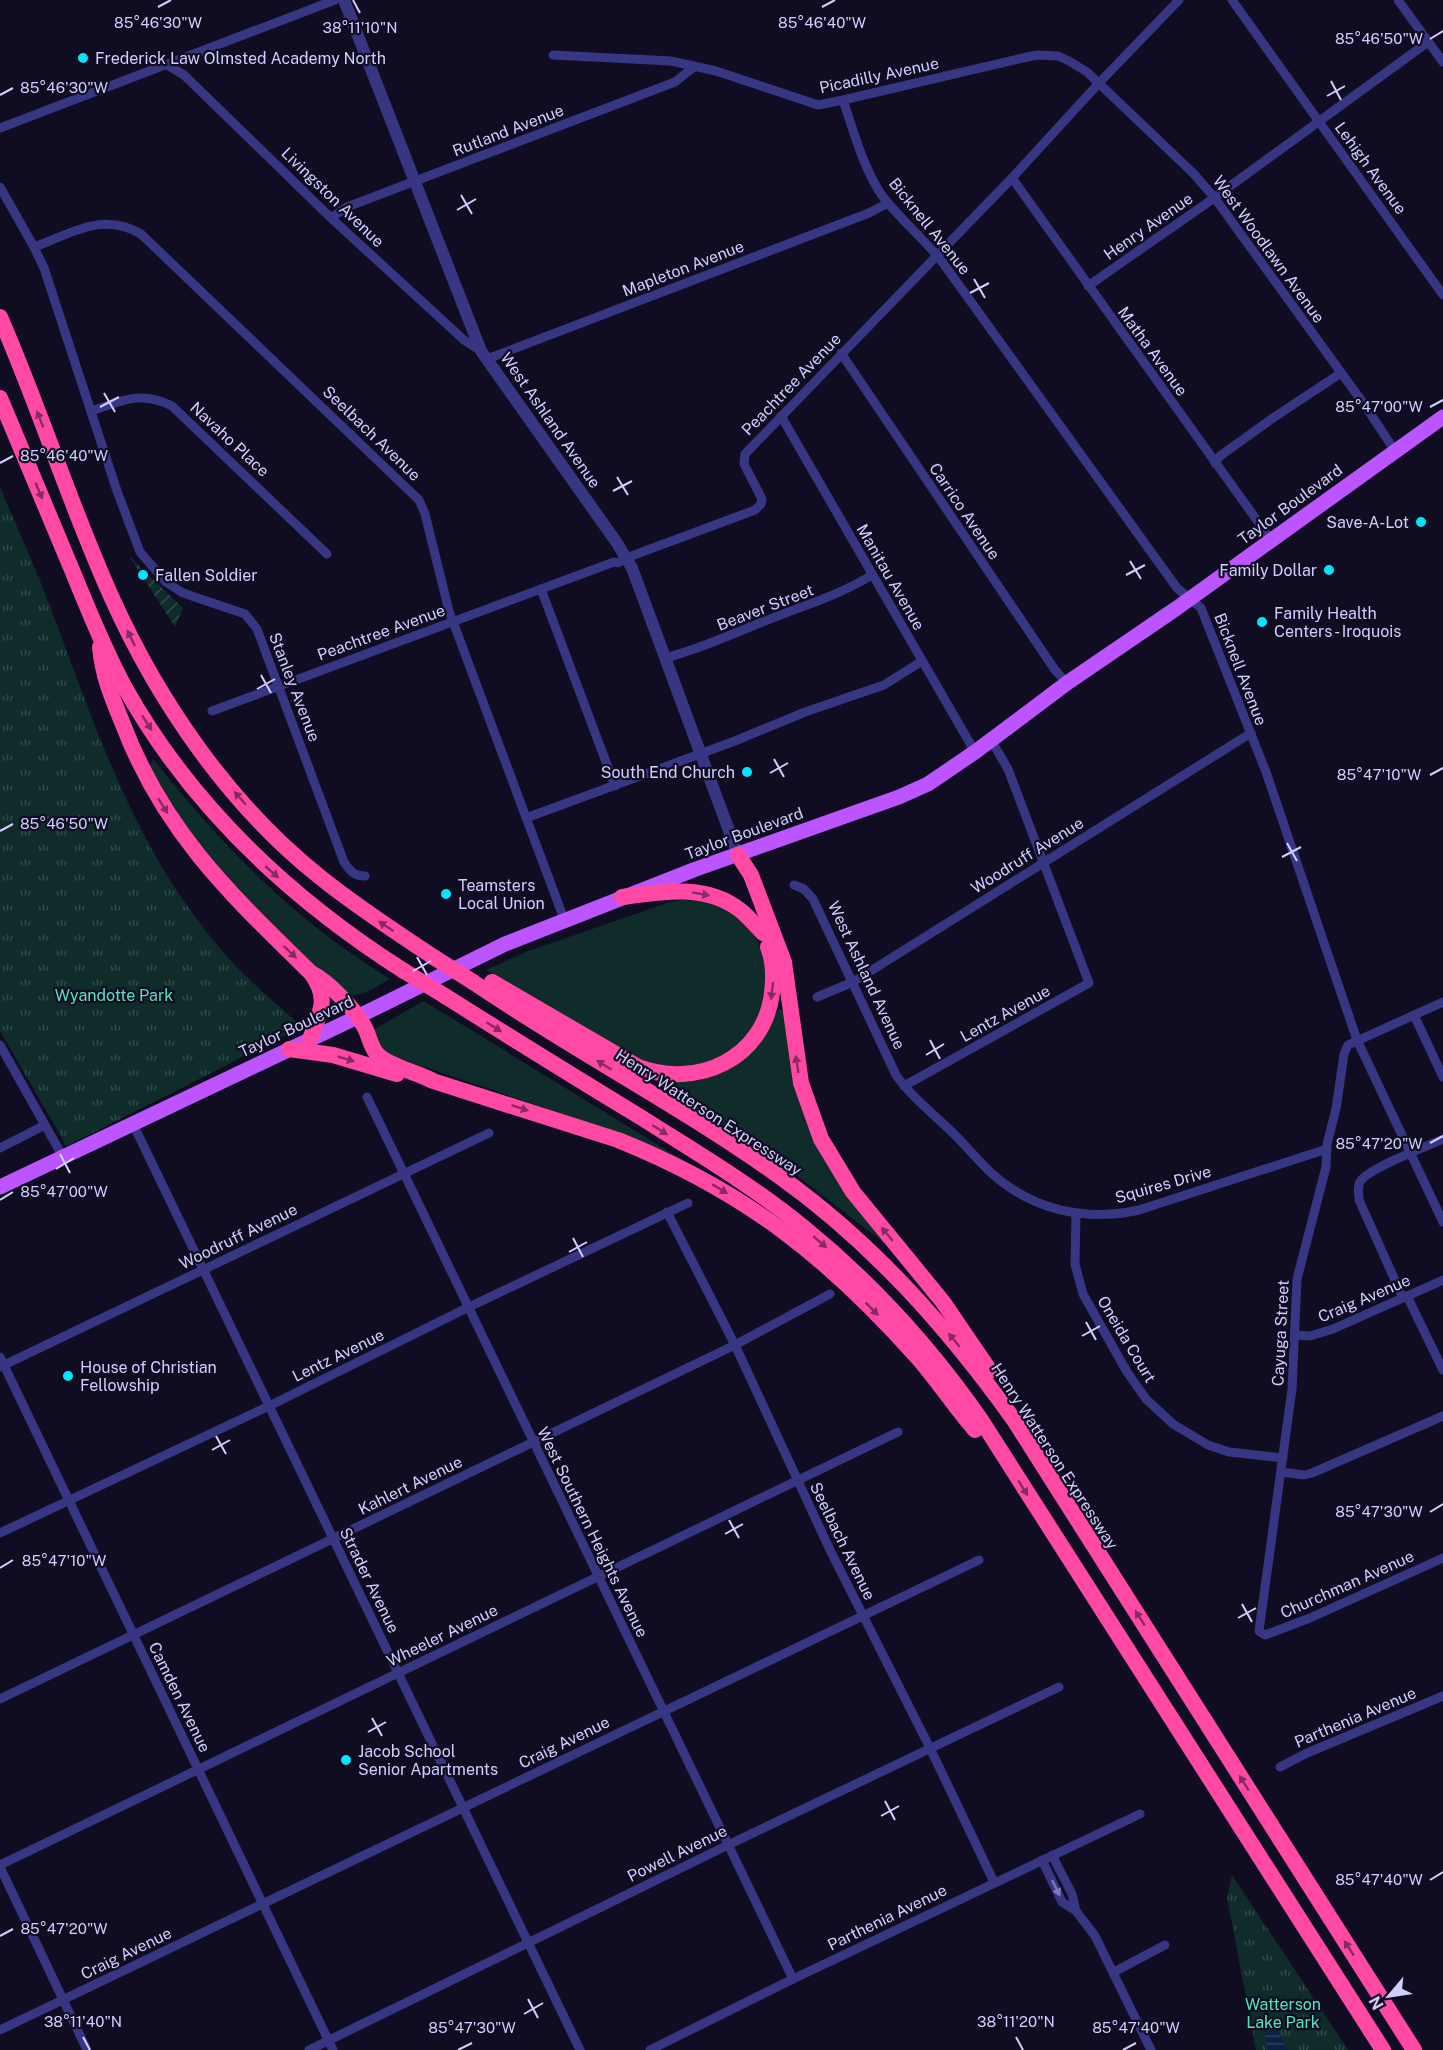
<svg xmlns="http://www.w3.org/2000/svg" width="1443" height="2050" font-family="'Public Sans',sans-serif">
<style>
.grass{fill:#0f2c2b}
.park{fill:url(#park-tufts)}
.garden{fill:url(#garden-furrows)}
.water{fill:url(#water-rules)}
.lines{fill:none;stroke-linecap:round;stroke-linejoin:round}
.minor{stroke:#373683;stroke-width:9}
.tertiary{stroke:#373683;stroke-width:12}
.primary{stroke:#bc55ff;stroke-width:15}
.motorway{stroke:#ff49a4;stroke-width:16}
.motorway-bridge{stroke:#ff49a4;stroke-width:16}
.oneway{fill:#882b63}
.oneway2{fill:#7d7abb}
.ticks{fill:none;stroke:#d2ceff;stroke-width:2}
.poi-dot{fill:#00e5f9;stroke:#100d22;stroke-width:2}
.labels{text-anchor:middle;stroke-width:4.5;stroke-linejoin:round;paint-order:stroke}
.poi-label{font-size:16px;fill:#d2ceff;stroke:#100d22;text-anchor:start}
.street-label{font-size:16px;fill:#d2ceff;stroke:#100d22}
.park-label{font-size:16px;fill:#56e3bd;stroke:#100d22}
.ticks-label{font-size:15px;text-anchor:middle;fill:#d2ceff;stroke:#100d22;stroke-width:4.5;stroke-linejoin:round;paint-order:stroke}
</style>
<defs>
<pattern id="park-tufts" width="24" height="20" patternUnits="userSpaceOnUse" patternTransform="scale(1.5)"><rect width="24" height="20" fill="#0f2c2b"/><path d="M3 7l-1-3M5 7V3M7 7l1-3M15 17l-1-3M17 17v-4M19 17l1-3" fill="none" stroke="#31494b"/></pattern>
<pattern id="garden-furrows" width="10" height="10" patternUnits="userSpaceOnUse" patternTransform="scale(1.5)"><rect width="10" height="10" fill="#0f2c2b"/><path d="M-1 1l2-2M0 10L10 0M9 11l2-2" fill="none" stroke="#31494b"/></pattern>
<pattern id="water-rules" width="6" height="5" patternUnits="userSpaceOnUse" patternTransform="scale(1.5)"><rect width="6" height="5" fill="#0a2044"/><path d="M0 2.5h6" fill="none" stroke="#2d3f60"/></pattern>
</defs>
<rect width="100%" height="100%" fill="#100d22"/>
<!-- grass -->
<g class="grass">
<path d="M154,760C225,849 293,919 390,979L365,993L347,997L246,900L200,848L148,766Z"/>
<path d="M681,900C693,901 707,900 717,905C792,935 776,1046 702,1064C695,1065 686,1069 679,1068C668,1068 650,1065 639,1060C623,1054 607,1041 592,1033C556,1012 521,991 486,970L526,952L667,903Z"/>
<polygon points="424,1001 681,1159 595,1125 392,1056 383,1051 373,1030"/>
<polygon points="780,1008 784,1013 793,1070 887,1245 774,1158 652,1080 676,1082 697,1081 724,1071"/>
</g>
<!-- park -->
<g class="park">
<path d="M0,487C18,530 38,573 54,617C90,712 122,809 179,894C199,923 222,954 248,978C265,995 284,1010 302,1027L67,1146L63,1144L65,1143L0,1031Z"/>
<polygon points="1232,1875 1348,2050 1256,2050 1227,1897"/>
</g>
<!-- garden -->
<polygon class="garden" points="129,556 183,608 175,627"/>
<!-- water -->
<polygon class="water" points="1262,2009 1289,2050 1267,2050"/>
<g class="lines">
<!-- minor -->
<g class="minor">
<polyline points="1232,0 1443,295"/>
<polyline points="1398,0 1443,62"/>
<polyline points="553,55 671,61 716,71 818,105 843,100 1027,57 1038,55 1058,56 1069,61 1087,72 1193,173 1214,197 1366,407 1395,451"/>
<polyline points="167,65 184,75 331,218 464,340 481,351"/>
<path d="M843,100C853,130 864,169 881,194C899,219 924,238 943,263L1177,588L1201,608L1266,772L1357,1040L1443,1222"/>
<polyline points="0,128 335,0"/>
<polyline points="1012,178 1271,540"/>
<path d="M0,187L34,247L44,268L117,491L140,552L166,582L183,593L245,614L257,629L344,862C350,871 354,876 365,876"/>
<polyline points="331,218 347,207 675,82 694,67"/>
<path d="M34,247C71,234 102,211 141,234L419,500L425,514L449,611L564,919"/>
<polyline points="1088,286 1207,203 1428,42"/>
<polyline points="841,353 1055,670 1067,683"/>
<polyline points="487,359 869,213 888,203"/>
<path d="M91,411C122,401 141,390 172,406L327,554"/>
<polyline points="781,416 975,752"/>
<polyline points="1215,463 1220,456 1273,418 1341,373"/>
<polyline points="541,589 615,786"/>
<path d="M665,658C700,649 732,634 765,621C802,606 838,596 872,575"/>
<polyline points="212,711 614,562 618,563 626,558 755,510 761,504 762,499 744,464 745,454 1012,178 1099,83 1179,0"/>
<polyline points="526,818 735,741 805,712 884,685 922,661"/>
<path d="M794,885L804,889L813,899L896,1075C911,1097 935,1115 954,1134C966,1146 977,1159 989,1171C1031,1210 1085,1222 1139,1210L1327,1149"/>
<polyline points="817,997 853,982 1251,733"/>
<polyline points="1443,1002 1348,1045 1344,1054 1336,1109 1327,1144 1326,1167 1297,1279 1292,1389 1259,1631 1265,1635 1310,1618 1443,1558"/>
<polyline points="1414,1015 1443,1077"/>
<polyline points="0,1045 63,1157"/>
<polyline points="904,1086 1089,983 1008,769 991,740"/>
<polyline points="367,1097 793,1979"/>
<polyline points="133,1124 580,2050"/>
<polyline points="0,1148 45,1125"/>
<polyline points="667,1212 735,1345 830,1550 930,1748 994,1882"/>
<polyline points="1076,1214 1075,1264 1083,1294 1127,1372 1146,1399 1173,1424 1208,1445 1229,1452 1283,1458"/>
<polyline points="1407,1296 1443,1370"/>
<path d="M1403,1298L1359,1200C1359,1194 1357,1187 1360,1182C1366,1169 1428,1146 1443,1139"/>
<polyline points="1295,1335 1310,1336 1333,1329 1443,1280"/>
<polyline points="0,1357 333,2050"/>
<polyline points="0,1367 489,1133"/>
<polyline points="1281,1472 1304,1475 1312,1473 1443,1416"/>
<polyline points="0,1533 269,1406 469,1307 688,1203"/>
<polyline points="0,1699 735,1345 830,1294"/>
<polyline points="1280,1767 1307,1753 1443,1696"/>
<polyline points="1052,1855 1072,1894 1076,1911"/>
<polyline points="1042,1860 1062,1902 1076,1911 1095,1936 1151,2050"/>
<polyline points="0,1865 898,1432"/>
<polyline points="0,1867 87,2050"/>
<polyline points="1114,1972 1165,1945"/>
<polyline points="0,2030 979,1560"/>
<polyline points="309,2050 728,1845 1059,1687"/>
<polyline points="650,2050 793,1979 1140,1814"/>
</g>
<!-- tertiary -->
<polyline class="tertiary" points="344,0 481,351 617,543 632,568 738,855"/>
<!-- primary -->
<polyline class="primary" points="0,1187 349,1021 505,944 696,869 899,797 928,784 975,752 1067,683 1177,608 1443,417"/>
<!-- motorway -->
<g class="motorway">
<path d="M0,317C40,409 70,505 111,596C158,701 229,805 320,877C357,907 396,932 435,958"/>
<path d="M0,398C24,456 48,513 72,570C88,609 104,649 124,686C190,805 291,899 404,971"/>
<path d="M100,647C103,677 111,695 122,722C163,831 230,894 311,973C330,999 320,1012 310,1039"/>
<polyline points="738,855 751,875 784,962 801,1083 821,1139 853,1192 943,1302 990,1371"/>
<path d="M622,897C662,892 705,883 740,910C748,916 755,925 763,933"/>
<path d="M311,973C329,982 357,1011 366,1030C370,1039 371,1048 378,1055C390,1067 417,1072 433,1081L618,1140C745,1191 828,1257 918,1358C938,1381 955,1407 975,1430"/>
<path d="M473,982C573,1050 681,1106 779,1176C873,1243 948,1328 1014,1420L1414,2050"/>
<path d="M492,982L638,1067C697,1089 764,1059 772,993C774,977 774,962 768,947"/>
<path d="M445,996C510,1037 576,1078 642,1118C697,1153 753,1186 803,1227C872,1283 931,1348 981,1420L1383,2050"/>
<polyline points="289,1049 333,1055 397,1074"/>
</g>
<!-- motorway-bridge -->
<g class="motorway-bridge">
<polyline points="435,958 473,982"/>
<polyline points="404,971 445,996"/>
</g>
</g>
<!-- one-way arrows -->
<defs><path id="oneway-solid" d="M-6-.8H1V-3.2L6.5 0L1 3.2V.8H-6Z" transform="scale(1.5)"/></defs>
<g class="oneway">
<use href="#oneway-solid" transform="translate(40 419) rotate(-112)"/>
<use href="#oneway-solid" transform="translate(39 491) rotate(67)"/>
<use href="#oneway-solid" transform="translate(131 638) rotate(-116)"/>
<use href="#oneway-solid" transform="translate(147 723) rotate(57)"/>
<use href="#oneway-solid" transform="translate(240 798) rotate(-132)"/>
<use href="#oneway-solid" transform="translate(163 806) rotate(58)"/>
<use href="#oneway-solid" transform="translate(272 872) rotate(41)"/>
<use href="#oneway-solid" transform="translate(701 894) rotate(10)"/>
<use href="#oneway-solid" transform="translate(386 926) rotate(-147)"/>
<use href="#oneway-solid" transform="translate(290 952) rotate(44)"/>
<use href="#oneway-solid" transform="translate(772 991) rotate(97)"/>
<use href="#oneway-solid" transform="translate(494 1027) rotate(32)"/>
<use href="#oneway-solid" transform="translate(346 1059) rotate(17)"/>
<use href="#oneway-solid" transform="translate(797 1064) rotate(-100)"/>
<use href="#oneway-solid" transform="translate(604 1065) rotate(-148)"/>
<use href="#oneway-solid" transform="translate(520 1108) rotate(18)"/>
<use href="#oneway-solid" transform="translate(660 1130) rotate(32)"/>
<use href="#oneway-solid" transform="translate(720 1189) rotate(31)"/>
<use href="#oneway-solid" transform="translate(887 1234) rotate(-130)"/>
<use href="#oneway-solid" transform="translate(820 1242) rotate(41)"/>
<use href="#oneway-solid" transform="translate(872 1309) rotate(45)"/>
<use href="#oneway-solid" transform="translate(954 1340) rotate(-129)"/>
<use href="#oneway-solid" transform="translate(1023 1488) rotate(58)"/>
<use href="#oneway-solid" transform="translate(1140 1618) rotate(-122)"/>
<use href="#oneway-solid" transform="translate(1244 1783) rotate(-122)"/>
<use href="#oneway-solid" transform="translate(1349 1948) rotate(-123)"/>
</g>
<use class="oneway2" href="#oneway-solid" transform="translate(1056 1888) rotate(64)"/>
<!-- ticks -->
<path class="ticks" d="M353,0L360,13M158,7L171,0M822,7L835,0M1430,39L1443,31M1331,81L1341,100M0,95L13,88M1327,96L1345,86M461,195L472,214M457,210L476,199M974,279L985,298M970,293L989,283M104,393L115,412M100,407L119,397M1430,407L1443,400M0,463L13,456M617,477L628,495M613,491L632,481M1130,561L1141,579M1126,575L1145,565M261,675L271,693M257,689L275,679M774,759L784,777M770,773L788,763M1430,775L1443,768M0,831L13,824M1287,843L1297,861M1282,857L1301,847M417,957L427,975M413,971L431,961M930,1040L940,1059M926,1055L944,1044M1430,1143L1443,1136M60,1154L70,1173M56,1169L74,1158M0,1200L13,1192M573,1238L583,1257M569,1252L587,1242M1086,1322L1096,1340M1082,1336L1100,1326M216,1436L226,1454M212,1450L230,1440M1430,1512L1443,1504M729,1520L739,1538M725,1534L743,1524M0,1568L13,1560M1242,1604L1252,1622M1238,1618L1256,1608M372,1718L382,1736M368,1732L386,1722M885,1801L895,1820M881,1816L899,1806M1430,1880L1443,1872M0,1936L13,1929M528,1999L538,2018M524,2014L543,2003M83,2037L90,2050M1016,2037L1023,2050M458,2050L472,2043M1123,2050L1136,2043"/>
<!-- markers -->
<g class="poi-dot">
<circle cx="83" cy="58" r="6"/>
<circle cx="1421" cy="522" r="6"/>
<circle cx="1329" cy="570" r="6"/>
<circle cx="143" cy="575" r="6"/>
<circle cx="1262" cy="622" r="6"/>
<circle cx="747" cy="772" r="6"/>
<circle cx="446" cy="894" r="6"/>
<circle cx="68" cy="1376" r="6"/>
<circle cx="346" cy="1760" r="6"/>
</g>
<g class="labels">
<!-- poi labels -->
<g class="poi-label">
<text x="95" y="64">Frederick Law Olmsted Academy North</text>
<text x="1409" y="528" text-anchor="end">Save-A-Lot</text>
<text x="1317" y="576" text-anchor="end">Family Dollar</text>
<text x="155" y="581">Fallen Soldier</text>
<text x="1274" y="619">Family Health<tspan x="1274" dy="18">Centers - Iroquois</tspan></text>
<text x="735" y="778" text-anchor="end">South End Church</text>
<text x="458" y="891">Teamsters<tspan x="458" dy="18">Local Union</tspan></text>
<text x="80" y="1373">House of Christian<tspan x="80" dy="18">Fellowship</tspan></text>
<text x="358" y="1757">Jacob School<tspan x="358" dy="18">Senior Apartments</tspan></text>
</g>
<!-- street labels -->
<g class="street-label">
<text transform="translate(879 75) rotate(-12)" y="6">Picadilly Avenue</text>
<text transform="translate(508 130) rotate(-21)" y="6">Rutland Avenue</text>
<text transform="translate(1371 168) rotate(54)" y="6">Lehigh Avenue</text>
<text transform="translate(333 197) rotate(44)" y="6">Livingston Avenue</text>
<text transform="translate(930 226) rotate(51)" y="6">Bicknell Avenue</text>
<text transform="translate(1148 226) rotate(-35)" y="6">Henry Avenue</text>
<text transform="translate(1269 249) rotate(54)" y="6">West Woodlawn Avenue</text>
<text transform="translate(683 268) rotate(-21)" y="6">Mapleton Avenue</text>
<text transform="translate(1153 351) rotate(54)" y="6">Matha Avenue</text>
<text transform="translate(791 384) rotate(-46)" y="6">Peachtree Avenue</text>
<text transform="translate(551 420) rotate(55)" y="6">West Ashland Avenue</text>
<text transform="translate(372 433) rotate(44)" y="6">Seelbach Avenue</text>
<text transform="translate(230 439) rotate(43)" y="6">Navaho Place</text>
<text transform="translate(1290 504) rotate(-36)" y="6">Taylor Boulevard</text>
<text transform="translate(965 511) rotate(56)" y="6">Carrico Avenue</text>
<text transform="translate(891 577) rotate(60)" y="6">Manitau Avenue</text>
<text transform="translate(765 607) rotate(-21)" y="6">Beaver Street</text>
<text transform="translate(381 632) rotate(-20)" y="6">Peachtree Avenue</text>
<text transform="translate(1241 669) rotate(69)" y="6">Bicknell Avenue</text>
<text transform="translate(295 687) rotate(69)" y="6">Stanley Avenue</text>
<text transform="translate(744 833) rotate(-20)" y="6">Taylor Boulevard</text>
<text transform="translate(1027 855) rotate(-32)" y="6">Woodruff Avenue</text>
<text transform="translate(867 975) rotate(65)" y="6">West Ashland Avenue</text>
<text transform="translate(1005 1013) rotate(-29)" y="6">Lentz Avenue</text>
<text transform="translate(296 1026) rotate(-25)" y="6">Taylor Boulevard</text>
<text transform="translate(709 1112) rotate(33)" y="6">Henry Watterson Expressway</text>
<text transform="translate(1163 1184) rotate(-16)" y="6">Squires Drive</text>
<text transform="translate(238 1236) rotate(-26)" y="6">Woodruff Avenue</text>
<text transform="translate(1364 1298) rotate(-23)" y="6">Craig Avenue</text>
<text transform="translate(1280 1333) rotate(-87)" y="6">Cayuga Street</text>
<text transform="translate(1127 1339) rotate(59)" y="6">Oneida Court</text>
<text transform="translate(338 1355) rotate(-26)" y="6">Lentz Avenue</text>
<text transform="translate(1055 1456) rotate(57)" y="6">Henry Watterson Expressway</text>
<text transform="translate(410 1485) rotate(-26)" y="6">Kahlert Avenue</text>
<text transform="translate(593 1532) rotate(64)" y="6">West Southern Heights Avenue</text>
<text transform="translate(843 1541) rotate(64)" y="6">Seelbach Avenue</text>
<text transform="translate(370 1580) rotate(64)" y="6">Strader Avenue</text>
<text transform="translate(1347 1584) rotate(-24)" y="6">Churchman Avenue</text>
<text transform="translate(442 1635) rotate(-26)" y="6">Wheeler Avenue</text>
<text transform="translate(180 1697) rotate(64)" y="6">Camden Avenue</text>
<text transform="translate(1355 1717) rotate(-23)" y="6">Parthenia Avenue</text>
<text transform="translate(564 1742) rotate(-26)" y="6">Craig Avenue</text>
<text transform="translate(677 1853) rotate(-26)" y="6">Powell Avenue</text>
<text transform="translate(887 1917) rotate(-26)" y="6">Parthenia Avenue</text>
<text transform="translate(126 1953) rotate(-26)" y="6">Craig Avenue</text>
</g>
<!-- park labels -->
<g class="park-label">
<text x="114" y="1001">Wyandotte Park</text>
<text x="1283" y="2010">Watterson<tspan x="1283" dy="18">Lake Park</tspan></text>
</g>
</g>
<g class="ticks-label">
<text x="822" y="28">85°46'40"W</text>
<text x="158" y="28">85°46'30"W</text>
<text x="360" y="33">38°11'10"N</text>
<text x="1379" y="44">85°46'50"W</text>
<text x="64" y="93">85°46'30"W</text>
<text x="1379" y="412">85°47'00"W</text>
<text x="64" y="461">85°46'40"W</text>
<text x="1379" y="780">85°47'10"W</text>
<text x="64" y="829">85°46'50"W</text>
<text x="1379" y="1149">85°47'20"W</text>
<text x="64" y="1197">85°47'00"W</text>
<text x="1379" y="1517">85°47'30"W</text>
<text x="64" y="1566">85°47'10"W</text>
<text x="1379" y="1885">85°47'40"W</text>
<text x="64" y="1934">85°47'20"W</text>
<text x="83" y="2027">38°11'40"N</text>
<text x="1016" y="2027">38°11'20"N</text>
<text x="472" y="2033">85°47'30"W</text>
<text x="1136" y="2033">85°47'40"W</text>
</g>
<!-- north arrow -->
<g transform="translate(1389 1996) rotate(241)" stroke="#100d22" stroke-width="4.5" paint-order="stroke">
<path d="M0-4.5L10 22L0 15L-10 22Z" fill="#d2ceff"/>
<text y="-9" font-size="16" font-weight="bold" text-anchor="middle" fill="#d2ceff">N</text>
</g>
</svg>
